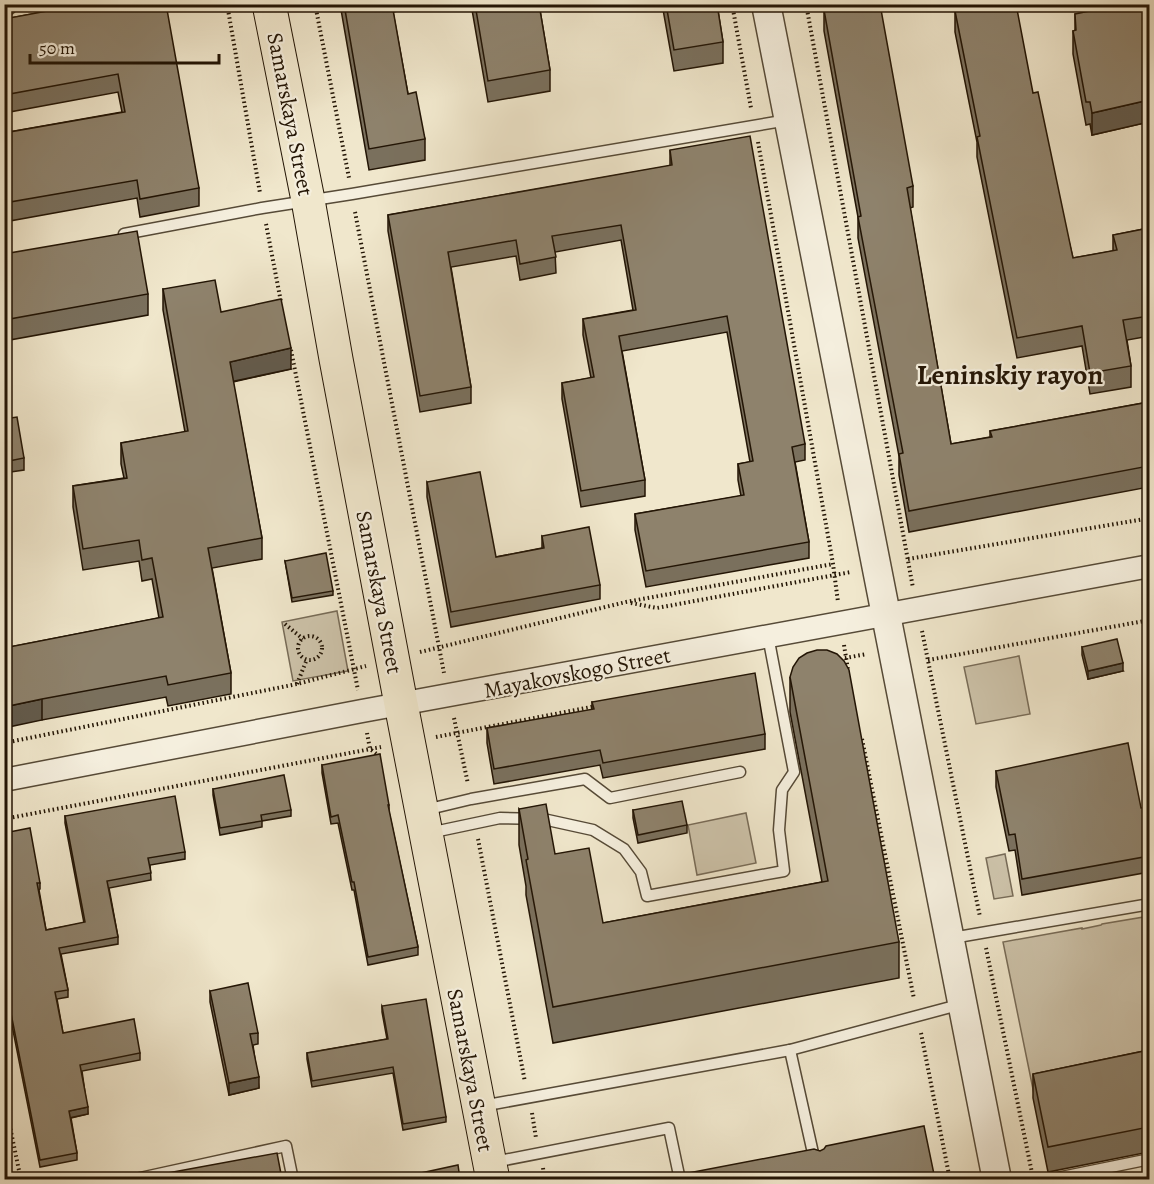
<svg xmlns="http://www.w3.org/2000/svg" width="1154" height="1184" font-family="Alegreya,serif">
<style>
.green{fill:#cdc3aa;stroke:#786c58;stroke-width:1.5}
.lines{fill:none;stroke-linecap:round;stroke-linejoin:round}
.service-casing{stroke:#564a37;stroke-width:13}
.minor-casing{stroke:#564a37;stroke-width:25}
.tertiary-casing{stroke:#564a37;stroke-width:31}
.primary-casing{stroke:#231505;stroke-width:35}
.path{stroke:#231505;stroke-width:4;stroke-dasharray:1.5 3;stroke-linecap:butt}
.service{stroke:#f5efde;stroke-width:10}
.minor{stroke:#f5efde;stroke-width:22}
.tertiary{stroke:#f5efde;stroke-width:28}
.primary{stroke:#f0e7cc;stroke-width:33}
.wall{fill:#7a705d;stroke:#231505;stroke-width:1.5}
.shaded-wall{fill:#635b4c;stroke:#231505;stroke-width:1.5}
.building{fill:#8e826c;stroke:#231505;stroke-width:1.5}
.labels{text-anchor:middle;stroke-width:4.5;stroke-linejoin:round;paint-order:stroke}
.street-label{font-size:22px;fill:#231505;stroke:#f5efde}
.district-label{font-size:28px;font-weight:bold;fill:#231505;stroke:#f5efde}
</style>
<rect width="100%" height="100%" fill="#f0e7cc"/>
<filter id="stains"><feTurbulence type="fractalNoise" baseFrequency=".00333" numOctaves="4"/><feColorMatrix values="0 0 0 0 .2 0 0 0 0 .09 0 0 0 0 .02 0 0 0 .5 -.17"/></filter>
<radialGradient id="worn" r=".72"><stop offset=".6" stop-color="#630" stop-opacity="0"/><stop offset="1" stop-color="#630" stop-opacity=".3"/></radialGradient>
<!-- green -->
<g class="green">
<polygon points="337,611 348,671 293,681 282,622"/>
<polygon points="1019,656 1030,714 976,724 964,667"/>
<polygon points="746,813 756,863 697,875 688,825"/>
<polygon points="1005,854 1013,896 994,899 986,858"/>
<polygon points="1144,917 1144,918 1149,917 1149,1072 1034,1094 1003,942 1082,928 1082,929 1101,925 1102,924"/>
</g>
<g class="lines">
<defs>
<g id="service">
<polyline points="124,234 262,208 352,194 788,120"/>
<polyline points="425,810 471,799 585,779 610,798 740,772"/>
<polyline points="429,833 500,818 543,819 593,830 624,849 641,872 647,896 784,871 779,830 782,790 794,772 768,636"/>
<polyline points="952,938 1150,904"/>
<polyline points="790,1050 819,1180"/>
<polyline points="482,1106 790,1050 962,1004"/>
<polyline points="494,1162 669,1128 680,1180"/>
<polyline points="131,1180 286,1146 293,1180"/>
<polyline points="1047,1180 1150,1159"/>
</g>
<g id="minor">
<polyline points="4,5 6,4"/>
<polyline points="4,780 362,711 1150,566"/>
</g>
<polyline id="tertiary" points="766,4 997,1180"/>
<polyline id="primary" points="269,4 308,200 336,359 401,704 493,1180"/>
</defs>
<!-- service casing -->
<use href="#service" class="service-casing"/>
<!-- minor casing -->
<use href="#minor" class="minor-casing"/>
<!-- tertiary casing -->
<use href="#tertiary" class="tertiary-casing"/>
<!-- primary casing -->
<use href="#primary" class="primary-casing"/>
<!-- path -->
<g class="path">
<polyline points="227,4 260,193"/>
<polyline points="315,4 349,178"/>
<polyline points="732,4 751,108"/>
<polyline points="806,4 913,588"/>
<polyline points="758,142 833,564 838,602"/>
<polyline points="355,212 444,673"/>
<polyline points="266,224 281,302"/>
<polyline points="291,350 358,690"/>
<polyline points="908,559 1150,518"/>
<polyline points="631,603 657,608 851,572"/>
<polyline points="285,624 303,639"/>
<polyline points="922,631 980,917"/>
<circle cx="310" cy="648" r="12"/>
<polyline points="844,645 848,670"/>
<polyline points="420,652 626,602 833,564"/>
<polyline points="845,658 867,654"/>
<polyline points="928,660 1150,620"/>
<polyline points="297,684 307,659"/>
<polyline points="454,718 468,784"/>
<polyline points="367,733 370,749 382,758"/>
<polyline points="436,737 596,706"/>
<polyline points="862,739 914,999"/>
<polyline points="4,743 297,684 366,666"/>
<polyline points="4,819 381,747"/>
<polyline points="478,839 525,1082"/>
<polyline points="986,948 1032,1173"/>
<polyline points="921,1033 950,1180"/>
<polyline points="4,1098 21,1180"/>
<polyline points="532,1113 536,1138"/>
<polyline points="543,1168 545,1180"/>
</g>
<!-- service -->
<use href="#service" class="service"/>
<!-- minor -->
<use href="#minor" class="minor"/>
<!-- tertiary -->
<use href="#tertiary" class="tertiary"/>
<!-- primary -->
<use href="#primary" class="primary"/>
</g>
<!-- wall -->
<g class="wall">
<polygon points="85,4 199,188 199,206 140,217 137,198 4,222 4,133 122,112 118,92 4,113 4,19"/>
<polygon points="340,4 434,4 393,12 408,94 425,139 425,160 369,170"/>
<polygon points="471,4 539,4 550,70 550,91 488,102"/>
<polygon points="662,4 717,4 723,42 723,63 674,71"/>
<polygon points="1149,4 1149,122 1092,135 1090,124 1086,125 1073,54 1073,31 1075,31 1075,14"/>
<polygon points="824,10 913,186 913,207 910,208 951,444 990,437 990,431 1149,402 1149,487 909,532 899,475 899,456 858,238 858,217 824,31"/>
<polygon points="955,11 1033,93 1073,258 1113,251 1113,235 1149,228 1149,336 1127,340 1131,366 1131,387 1090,394 1082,346 1017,358 977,157 977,142 955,32"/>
<polygon points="670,150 805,444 805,460 795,462 809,542 809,558 646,587 635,530 635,514 741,496 738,480 738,464 750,462 727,332 622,351 645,480 645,496 581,507 562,399 562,383 591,378 583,335 583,319 633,310 621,240 555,252 556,273 520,280 516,256 451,267 471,387 471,403 420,412 388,231 388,215 670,166"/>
<polygon points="4,254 148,294 148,315 4,341"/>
<polygon points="163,289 221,312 291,369 233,382 262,538 262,559 212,568 231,673 231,694 168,706 166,697 42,720 4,648 159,618 152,579 142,581 139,561 83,570 73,507 73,486 124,478 121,464 121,443 185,432 163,310"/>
<polygon points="4,419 24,458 24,470 4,473"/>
<polygon points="427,482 496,557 542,548 542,536 600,585 600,599 451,627 427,497"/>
<polygon points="285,561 333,591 333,595 292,602"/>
<polygon points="1082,647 1123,671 1088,679 1082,655"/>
<polygon points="790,677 899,942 899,978 553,1043 526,895 526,886 519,845 519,809 555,854 603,923 822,882 790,712"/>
<polygon points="592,702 765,734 765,749 603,778 600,765 494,784 487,743 487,728 592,710"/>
<polygon points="322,765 389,805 389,812 418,947 418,955 368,965 354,890 352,890 338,823 331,824 322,773"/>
<polygon points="996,771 1141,808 1149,807 1149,872 1022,895 1015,850 1009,851 996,787"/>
<polygon points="213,789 291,810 291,816 262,821 262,827 220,835 213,795"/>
<polygon points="633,810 687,825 687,833 638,843 633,818"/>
<polygon points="65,816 185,852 185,859 150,865 151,880 109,888 118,937 118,944 61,954 68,990 68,997 57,999 63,1033 140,1053 140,1060 82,1071 88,1114 71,1118 77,1153 77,1160 40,1167 4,985 4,833 40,883 40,889 39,890 46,930 84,923 65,823"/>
<polygon points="210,991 258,1033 258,1044 253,1045 259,1088 229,1095 210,1002"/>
<polygon points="382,1006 446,1117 446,1122 403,1130 393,1073 312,1087 307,1059 307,1053 387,1039 382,1012"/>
<polygon points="1149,1050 1149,1152 1048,1172 1033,1098 1033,1074"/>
</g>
<!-- shaded-wall -->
<g class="shaded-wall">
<polygon points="1149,100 1149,122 1092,135 1092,113"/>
<polygon points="291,348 291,369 230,382 230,362"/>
<polygon points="1123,663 1123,671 1088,679 1088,671"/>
<polygon points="42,699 42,720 4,728 4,707"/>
<polygon points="259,1077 259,1088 229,1095 229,1083"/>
<polygon points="88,1107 88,1114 69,1118 69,1111"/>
</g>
<!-- building -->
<g class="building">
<polygon points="85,4 166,4 199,188 140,199 137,180 4,203 4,133 125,112 118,74 4,95 4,19"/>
<polygon points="344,4 392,4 408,94 416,92 425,139 369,149"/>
<polygon points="475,4 539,4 550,70 488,81"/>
<polygon points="666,4 717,4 723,42 674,50"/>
<polygon points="852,4 880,4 913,186 907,188 951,444 992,437 990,431 1149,402 1149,466 909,511 899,454 903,453 858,217 861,216 824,10"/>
<polygon points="992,4 1016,4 1033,93 1038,92 1073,258 1117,250 1113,235 1149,228 1149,316 1123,320 1131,366 1090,373 1082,326 1017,338 977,137 980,136 955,11"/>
<polygon points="1123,4 1149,4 1149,100 1092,113 1090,102 1086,102 1073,31 1076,30 1075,14"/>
<polygon points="750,136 805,444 792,447 809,542 646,571 635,514 744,495 738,464 753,461 727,316 619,336 645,480 581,491 562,383 594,377 583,319 636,310 621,225 552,236 556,257 520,264 516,240 448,252 471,387 420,396 388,215 672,165 670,150"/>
<polygon points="137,231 148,294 4,320 4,254"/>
<polygon points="215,280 221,312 281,299 291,348 230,362 262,538 208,548 231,673 168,685 166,676 42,699 4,707 4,648 163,617 152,558 142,560 139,540 83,549 73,486 127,478 121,443 188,431 163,289"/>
<polygon points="17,417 24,458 4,462 4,419"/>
<polygon points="480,472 496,557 544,548 542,536 589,527 600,585 451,612 427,482"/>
<polygon points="326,553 333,591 292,598 285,561"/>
<polygon points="1117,639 1123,663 1088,671 1082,647"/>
<polygon points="817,650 827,650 837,654 844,661 849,670 899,942 553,1007 526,860 528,859 519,809 546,804 555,854 589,848 603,923 828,881 790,677 793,667 799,658 807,653"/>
<polygon points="755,673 765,734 603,763 600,750 494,769 487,728 594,709 592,702"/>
<polygon points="1128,743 1141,808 1149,807 1149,856 1022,879 1015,834 1009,835 996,771"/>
<polygon points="380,754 389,805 388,805 418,947 368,957 354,882 352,882 338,815 331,817 322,765"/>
<polygon points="284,775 291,810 261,815 262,821 220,828 213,789"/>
<polygon points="175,796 185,852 148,858 151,873 107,881 118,937 59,948 68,990 55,992 63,1033 134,1019 140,1053 80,1065 88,1107 69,1111 77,1153 40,1160 4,978 4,833 30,828 40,883 37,883 46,930 85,922 65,816"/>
<polygon points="682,801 687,825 638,835 633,810"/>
<polygon points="248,983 258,1033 250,1034 259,1077 229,1083 210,991"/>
<polygon points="426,999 446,1117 403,1124 393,1067 312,1081 307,1053 388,1039 382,1006"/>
<polygon points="1149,1050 1149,1127 1048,1147 1033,1074"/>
<polygon points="924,1126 935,1179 657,1179 814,1149 820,1151 824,1149 826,1146"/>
<polygon points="277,1153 282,1179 135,1179"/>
<polygon points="458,1165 460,1179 393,1179"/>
</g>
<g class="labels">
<!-- street labels -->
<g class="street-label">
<text transform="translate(291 114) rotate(79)" y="8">Samarskaya Street</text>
<text transform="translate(380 592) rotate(79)" y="8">Samarskaya Street</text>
<text transform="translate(577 672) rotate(-11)" y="8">Mayakovskogo Street</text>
<text transform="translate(471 1070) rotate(79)" y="8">Samarskaya Street</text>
</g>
<!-- district labels -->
<g class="district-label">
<text x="1010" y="384">Leninskiy rayon</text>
</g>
</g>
<!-- margin -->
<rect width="1154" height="1184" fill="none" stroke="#f0e7cc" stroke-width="24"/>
<rect x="6" y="6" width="1142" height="1172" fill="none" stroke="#231505" stroke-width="3"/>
<rect x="12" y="12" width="1130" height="1160" fill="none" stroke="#231505" stroke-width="1.5"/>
<!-- scale -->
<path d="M30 54v9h189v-9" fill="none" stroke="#231505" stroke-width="3"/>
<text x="39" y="54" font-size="18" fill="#231505" stroke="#f5efde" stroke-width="4.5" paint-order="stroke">50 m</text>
<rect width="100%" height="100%" filter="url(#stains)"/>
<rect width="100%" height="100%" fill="url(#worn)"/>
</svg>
